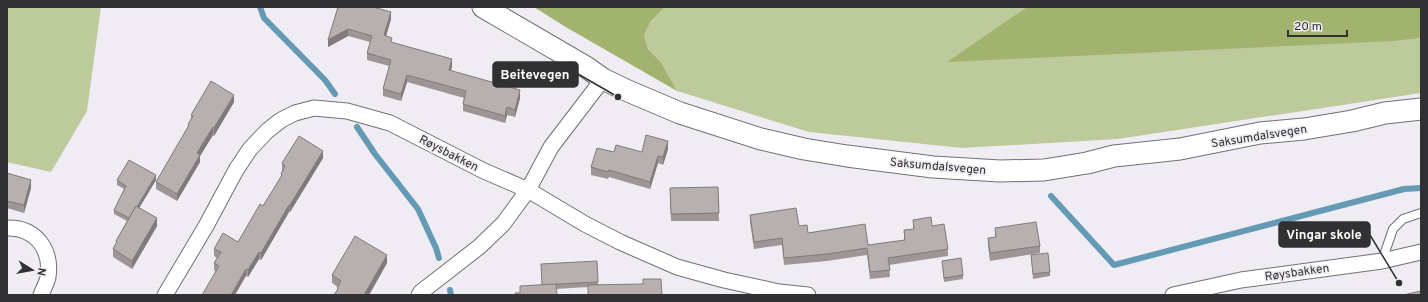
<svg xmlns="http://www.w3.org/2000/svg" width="1428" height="302" font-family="Overpass,sans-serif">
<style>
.green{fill:#bdca9b}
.forest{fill:#a2b370}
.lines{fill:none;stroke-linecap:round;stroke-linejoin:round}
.stream{stroke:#649ab4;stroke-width:6}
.service-casing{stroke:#726f75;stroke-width:10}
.minor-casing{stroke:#726f75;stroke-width:17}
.secondary-casing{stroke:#726f75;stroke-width:23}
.service{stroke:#fff;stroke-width:8}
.minor{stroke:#fff;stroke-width:15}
.secondary{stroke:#fff;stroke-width:21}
.wall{fill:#9e9696}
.shaded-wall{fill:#817a7a}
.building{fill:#b8afaf;stroke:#817a7a}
.labels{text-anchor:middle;stroke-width:3.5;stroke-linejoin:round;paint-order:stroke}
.street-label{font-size:12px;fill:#313033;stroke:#f0ecf3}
.leader{fill:none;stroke:#313033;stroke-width:1.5}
.callout-dot{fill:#313033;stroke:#f0ecf3;stroke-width:1.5}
.callout{fill:#313033;stroke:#313033;stroke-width:1.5}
.callout-label{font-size:13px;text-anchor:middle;font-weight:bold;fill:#fff}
</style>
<rect width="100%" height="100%" fill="#f0ecf3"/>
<!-- green -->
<g class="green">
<polygon points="7,7 101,7 87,111 51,172 7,162"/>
<polygon points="665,7 1027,7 1018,13 1395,41 1421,38 1421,93 1118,139 962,148 809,132 677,91 661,62 648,49 644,35 651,21"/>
</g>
<!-- forest -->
<g class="forest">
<polygon points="534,7 665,7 651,21 644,35 648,49 661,62 677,91 564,26"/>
<polygon points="1027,7 1421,7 1421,38 1395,41 947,62"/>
</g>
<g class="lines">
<!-- stream -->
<g class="stream">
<polyline points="260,7 264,18 325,80 335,94"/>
<polyline points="357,127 375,154 418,209 436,248 439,258"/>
<polyline points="1051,196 1114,265 1404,189 1421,188"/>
<polyline points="450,290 451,295"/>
</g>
<defs>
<polyline id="service" points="1382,261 1393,229 1403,219 1421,213"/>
<g id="minor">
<path d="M7,228C36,227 52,250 48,277C47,283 43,289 41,295"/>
<polyline points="165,295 206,226 236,170 250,149 267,131 281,120 295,113 314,108 347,111 390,123 484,171 528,190 585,224 620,242 677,267 724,280 779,292 808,295"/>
<polyline points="419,295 421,292 479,247 503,224 528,190 551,147 603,79"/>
<polyline points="1173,295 1241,280 1382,261 1421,252"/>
</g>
<polyline id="secondary" points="483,7 586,67 603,79 628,91 680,113 761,139 804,149 847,156 933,167 1000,171 1044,170 1087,163 1114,156 1180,149 1260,133 1304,129 1352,121 1385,113 1421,109"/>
</defs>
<!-- service casing -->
<use href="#service" class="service-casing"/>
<!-- minor casing -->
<use href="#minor" class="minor-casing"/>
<!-- secondary casing -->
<use href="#secondary" class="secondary-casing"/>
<!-- service -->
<use href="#service" class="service"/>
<!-- minor -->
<use href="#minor" class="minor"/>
<!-- secondary -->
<use href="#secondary" class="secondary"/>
</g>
<!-- wall -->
<g class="wall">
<polygon points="338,7 391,19 386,36 392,43 452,66 451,71 520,98 515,117 507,115 505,123 463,111 463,104 464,98 407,82 401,101 383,96 383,89 389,66 367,60 367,53 370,42 348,36 328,47"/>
<polygon points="234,102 214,136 213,135 200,156 200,162 177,201 156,189 156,182 188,127 188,124 191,119 191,115"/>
<polygon points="668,149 663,165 658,163 650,189 609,177 608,179 591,175 591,167 614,152 642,152"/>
<polygon points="323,158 290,212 289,212 261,260 259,259 248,277 246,276 216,272 214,270 214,263 217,258 214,256 214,249 238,242 263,206 281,177 281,174 282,171 282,163"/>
<polygon points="7,173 31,188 24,213 7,208"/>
<polygon points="117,180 156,180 139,208 157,226 132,269 113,257 113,249 116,244 116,241 127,221 114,214 114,210 124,189 117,185"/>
<polygon points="718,187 719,221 671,221 670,188"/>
<polygon points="750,215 799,226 808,233 868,245 904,240 904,230 913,229 913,220 932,226 948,249 948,256 889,265 890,277 870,279 867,255 827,261 784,265 782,245 754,249 750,222"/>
<polygon points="995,228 1040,246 1040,253 990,261 988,246 988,238 995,237"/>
<polygon points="1031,255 1050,272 1050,276 1033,279"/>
<polygon points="597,261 598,285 662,295 588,287 556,289 542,285"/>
<polygon points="942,261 963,275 963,279 944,282"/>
<polygon points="387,263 369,295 334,295 337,290 338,287 332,283 332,275"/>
</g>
<!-- shaded-wall -->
<g class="shaded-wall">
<polygon points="391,12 391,19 384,43 384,35"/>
<polygon points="348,29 348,36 328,47 328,40"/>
<polygon points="452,59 452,66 449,78 449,70"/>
<polygon points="407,75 407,82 401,101 401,94"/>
<polygon points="520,90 520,98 515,117 515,110"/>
<polygon points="234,95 234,102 214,136 214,128"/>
<polygon points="507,107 507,115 505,123 505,116"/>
<polygon points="213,127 213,135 200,156 200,162 177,201 177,194 197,153"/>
<polygon points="668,141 668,149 663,165 663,157"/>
<polygon points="323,151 323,158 290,212 290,205"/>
<polygon points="658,156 658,163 650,189 650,182"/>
<polygon points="156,175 156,180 130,223 130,218"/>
<polygon points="31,180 31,188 24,213 24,205"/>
<polygon points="289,205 289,212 261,260 261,253"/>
<polygon points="157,218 157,226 132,269 132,261"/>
<polygon points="259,252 259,259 248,277 248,270"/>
<polygon points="387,255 387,263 369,295 364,295"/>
<polygon points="246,269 246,276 235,295 231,295"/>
</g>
<!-- building -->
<g class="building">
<polygon points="338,7 373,7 391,12 384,35 392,38 391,42 452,59 449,70 520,90 515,110 507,107 505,116 463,104 466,91 407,75 401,94 383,89 391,60 367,53 372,36 348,29 328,40"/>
<polygon points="211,81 234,95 214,128 213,127 197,153 200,155 177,194 156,182 189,125 188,124 193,116 191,115"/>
<polygon points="646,135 668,141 663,157 658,156 650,182 609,170 608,172 591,167 597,148 614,152 616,145 642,152"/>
<polygon points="299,136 323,151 290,205 289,205 261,253 259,252 248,270 246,269 231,295 202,295 219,266 214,263 221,252 214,249 223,233 238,242 260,204 263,206 282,175 281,174 285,166 282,163"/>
<polygon points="129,160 156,175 137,207 136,206 129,218 114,210 126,186 117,180"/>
<polygon points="7,173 31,180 24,205 7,201"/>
<polygon points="718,187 719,213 671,214 670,188"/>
<polygon points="136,206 157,218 132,261 113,249 117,241 116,241"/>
<polygon points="796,208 799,226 807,225 808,233 865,224 868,245 905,240 904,230 914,229 913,220 931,217 932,226 944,224 948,249 888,258 890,270 870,272 867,248 827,254 784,258 782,238 754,242 750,215"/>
<polygon points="1036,222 1040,246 990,253 988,238 996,237 995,228"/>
<polygon points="355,236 387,255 364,295 334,295 338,289 337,288 341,281 332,275"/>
<polygon points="1048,253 1050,272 1033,274 1031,255"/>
<polygon points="961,258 963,275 944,278 942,261"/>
<polygon points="597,261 598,282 542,285 541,264"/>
<polygon points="643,279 661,279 662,295 588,295 588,285 643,284"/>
<polygon points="556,284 557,295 516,295 515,293 520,293 520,286"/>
<polygon points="1421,291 1421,295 1403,295"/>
</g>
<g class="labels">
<!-- street labels -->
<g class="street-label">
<text transform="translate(1259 136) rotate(-9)" y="4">Saksumdalsvegen</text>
<text transform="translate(449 153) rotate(27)" y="4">Røysbakken</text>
<text transform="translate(938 166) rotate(5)" y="4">Saksumdalsvegen</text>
<text transform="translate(1297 272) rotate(-8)" y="4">Røysbakken</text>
</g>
</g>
<!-- callouts -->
<path class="leader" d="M618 97L578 74M1399 283L1370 235"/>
<g class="callout-dot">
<circle cx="618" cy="97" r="4"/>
<circle cx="1399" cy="283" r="4"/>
</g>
<g class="callout">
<rect x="493" y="62" width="85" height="25" rx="4"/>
<rect x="1279" y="222" width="91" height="25" rx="4"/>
</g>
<g class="callout-label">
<text x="535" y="79">Beitevegen</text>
<text x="1324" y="239">Vingar skole</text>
</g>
<!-- border -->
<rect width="1428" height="302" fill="none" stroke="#313033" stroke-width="16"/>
<!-- north arrow -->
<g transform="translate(32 270) rotate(101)" stroke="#f0ecf3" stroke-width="3" paint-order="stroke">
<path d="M0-3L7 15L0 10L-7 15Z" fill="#313033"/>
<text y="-6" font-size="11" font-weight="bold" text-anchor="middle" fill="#313033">N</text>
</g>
<!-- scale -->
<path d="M1288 30v6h59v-6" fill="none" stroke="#313033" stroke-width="2"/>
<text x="1294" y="30" font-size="12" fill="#313033" stroke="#f0ecf3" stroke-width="3" paint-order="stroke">20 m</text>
</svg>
